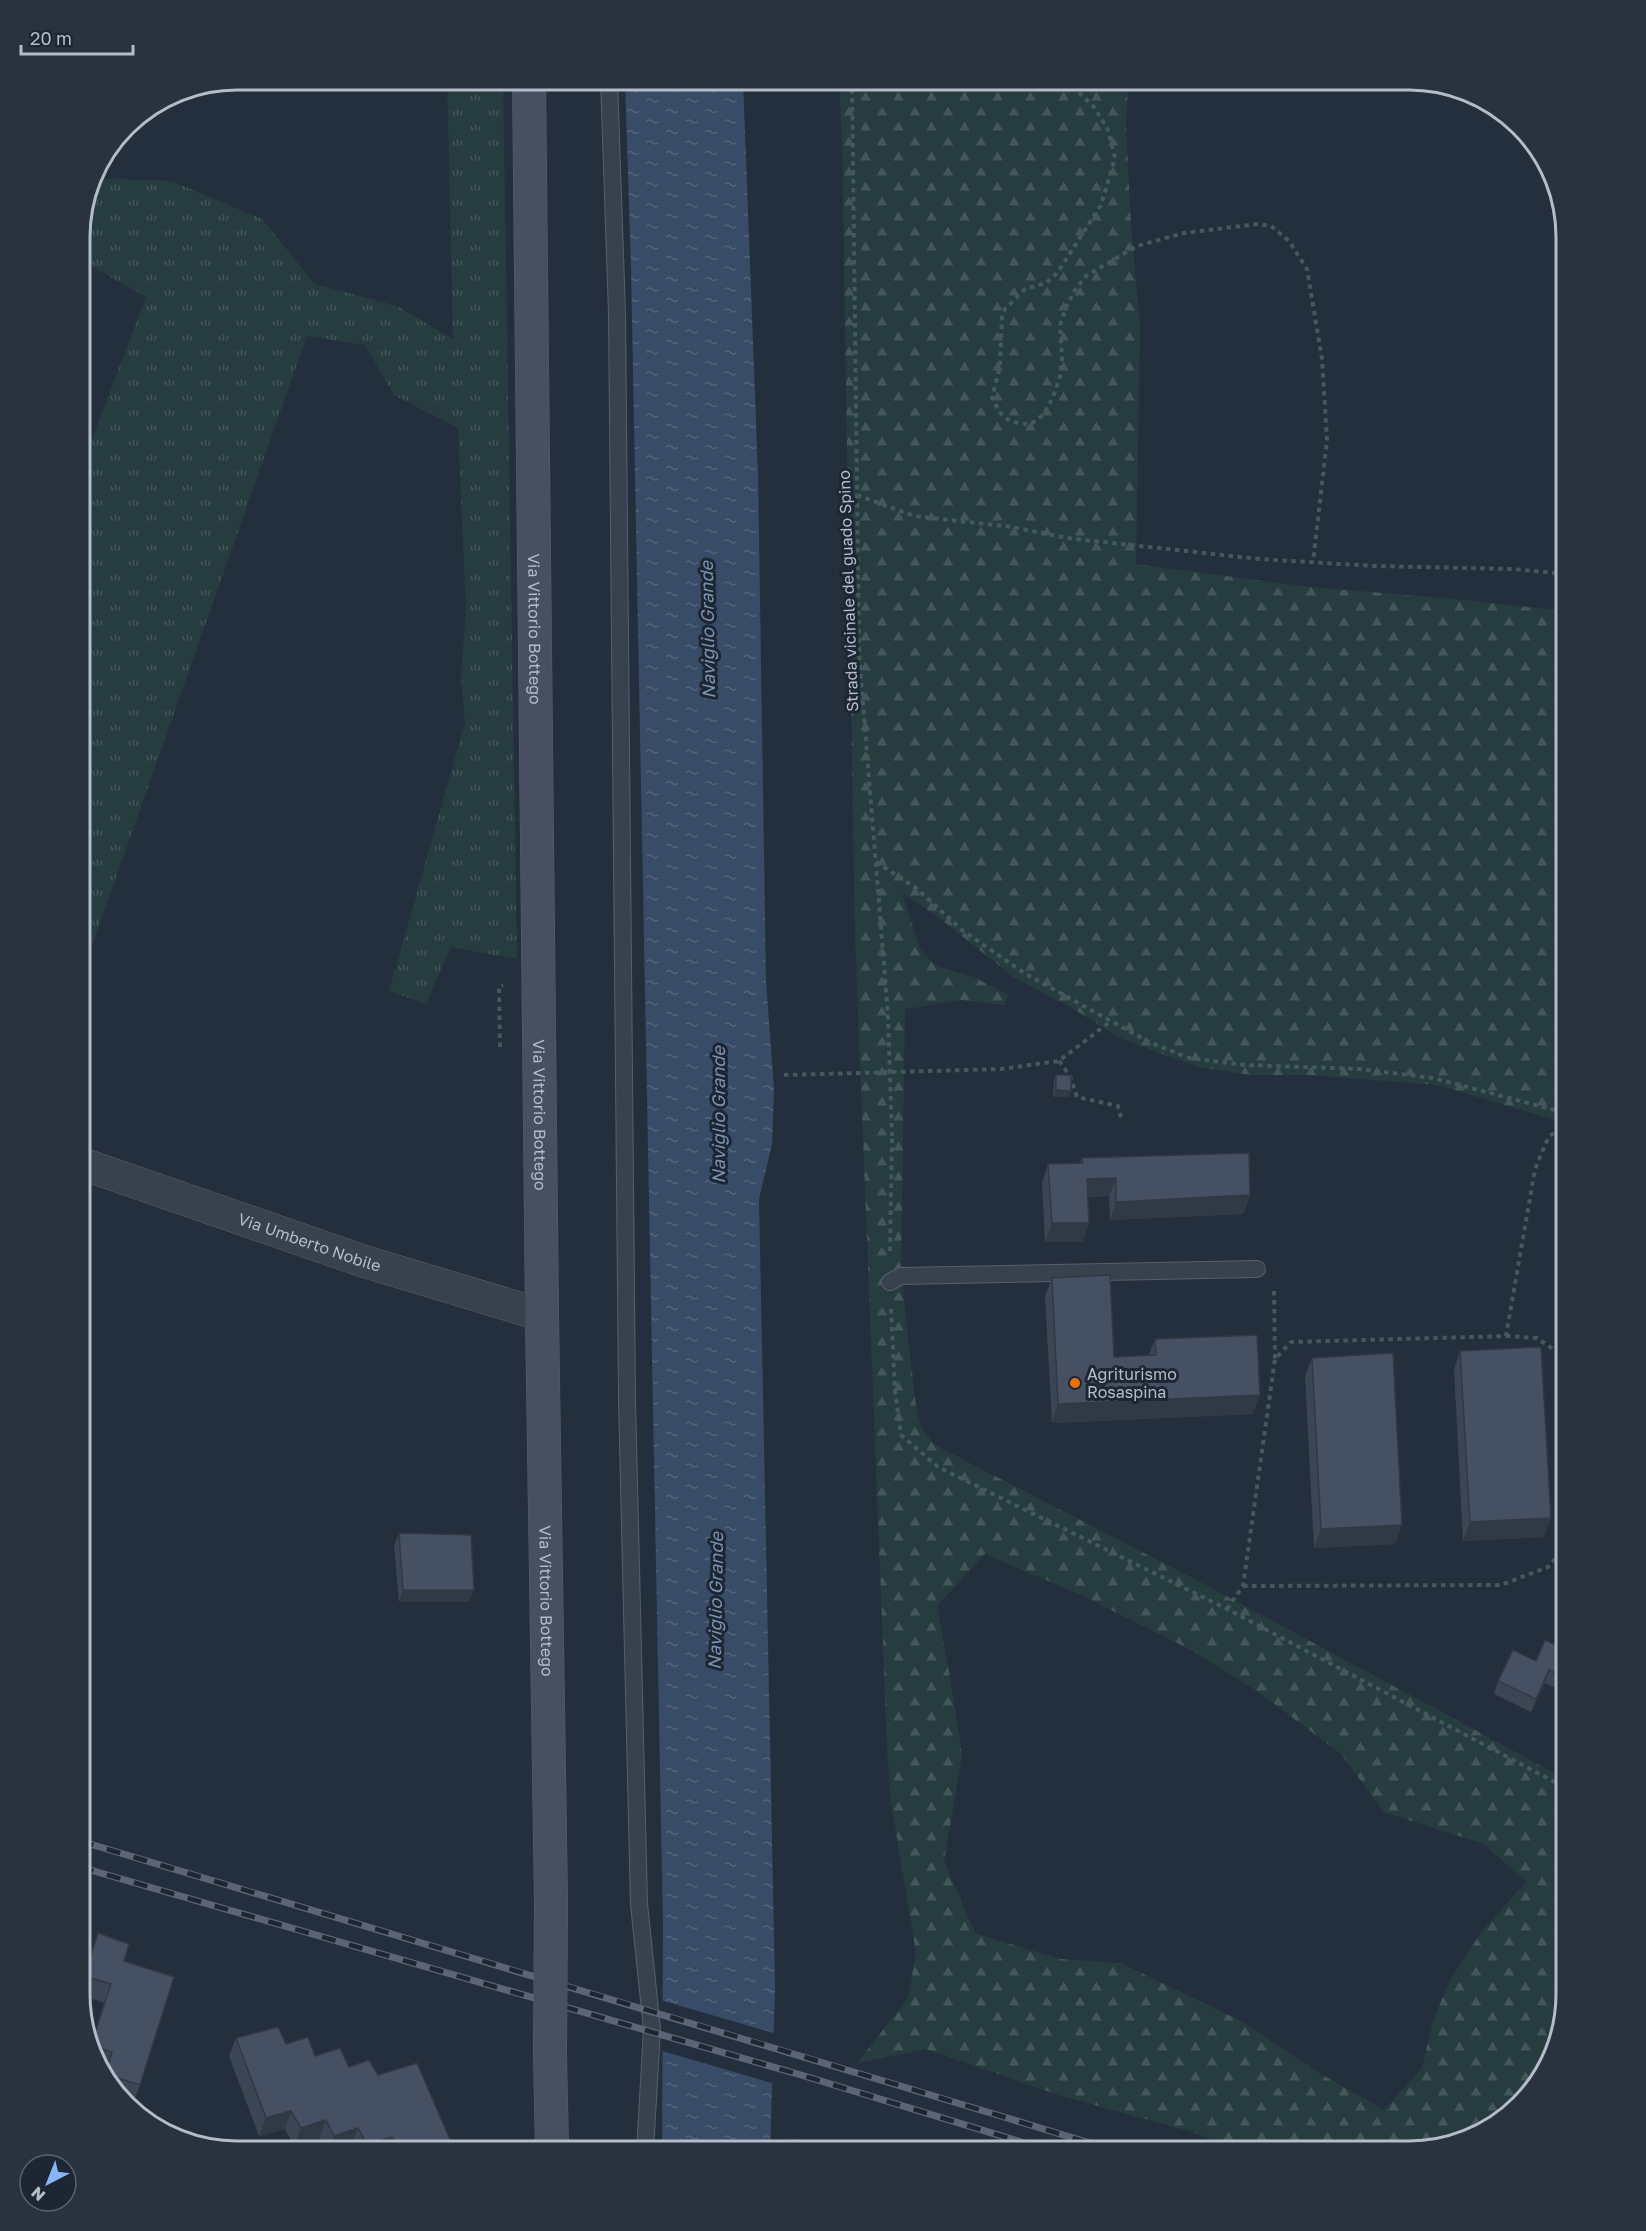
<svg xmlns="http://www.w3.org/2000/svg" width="1646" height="2231" font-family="'Golos Text',sans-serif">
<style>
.grass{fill:url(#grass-tufts)}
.forest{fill:url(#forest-firs);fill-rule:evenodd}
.water{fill:url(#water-ripples)}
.pier{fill:#242f3e}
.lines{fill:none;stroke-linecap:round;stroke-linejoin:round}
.lane-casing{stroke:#565f6c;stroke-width:18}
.street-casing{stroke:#565f6c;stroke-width:33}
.secondary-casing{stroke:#565f6c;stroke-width:34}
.path{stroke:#44595c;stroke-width:4;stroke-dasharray:4.5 4.5;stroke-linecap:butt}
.lane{stroke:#38414e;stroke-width:16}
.street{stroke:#38414e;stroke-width:32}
.secondary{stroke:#465061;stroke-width:33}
.rail-casing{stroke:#5a6575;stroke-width:7}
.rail{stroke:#1d2633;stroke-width:4.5;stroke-dasharray:14;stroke-linecap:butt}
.secondary-bridge-casing{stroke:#565f6c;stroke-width:34;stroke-linecap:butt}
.path-bridge{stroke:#44595c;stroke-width:4;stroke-dasharray:4.5 4.5;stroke-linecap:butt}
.secondary-bridge{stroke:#465061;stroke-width:33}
.wall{fill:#3b4654}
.shaded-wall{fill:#303945}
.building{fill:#455162;stroke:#303945;stroke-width:1.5}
.food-dot{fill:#e8710a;stroke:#1d2633;stroke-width:2}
.labels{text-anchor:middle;stroke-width:6;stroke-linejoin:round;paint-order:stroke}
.street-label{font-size:16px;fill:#b4bcc9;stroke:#1d2633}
.poi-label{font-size:16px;fill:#b4bcc9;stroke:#1d2633;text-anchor:start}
.water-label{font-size:18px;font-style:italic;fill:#7c92b1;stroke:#1d2633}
.rim{fill:none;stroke:#b4bcc9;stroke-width:3}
</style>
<defs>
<pattern id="grass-tufts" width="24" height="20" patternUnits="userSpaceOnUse" patternTransform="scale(1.5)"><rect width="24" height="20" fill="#263c3f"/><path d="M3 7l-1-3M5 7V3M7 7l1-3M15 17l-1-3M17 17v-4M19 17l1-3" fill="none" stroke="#435659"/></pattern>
<pattern id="forest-firs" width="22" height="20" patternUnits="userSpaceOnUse" patternTransform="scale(1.5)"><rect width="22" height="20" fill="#263c3f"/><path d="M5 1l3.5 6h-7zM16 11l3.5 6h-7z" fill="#435659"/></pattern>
<pattern id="water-ripples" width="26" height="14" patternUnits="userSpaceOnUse" patternTransform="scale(1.5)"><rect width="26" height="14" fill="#394c67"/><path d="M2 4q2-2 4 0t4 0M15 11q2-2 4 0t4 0" fill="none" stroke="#53647b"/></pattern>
</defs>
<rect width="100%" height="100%" fill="#242f3e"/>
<!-- grass -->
<polygon class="grass" points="447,80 503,80 517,959 451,947 426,1004 389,991 465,723 461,676 466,609 458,428 394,395 365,345 307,336 80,980 80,471 146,297 80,260 80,226 93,178 172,181 262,219 315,284 397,306 453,339"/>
<!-- forest -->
<g class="forest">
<path d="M839,80H1128L1126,126L1131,225L1140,325L1136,564L1310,587L1445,598L1566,611V1123L1437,1085L1308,1075H1251L1198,1067L1122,1039L1070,1007L1015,978L938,917L902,893L920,949L936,966L974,977L1008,995L1005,1005L961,1000L905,1009L901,1276L916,1406L921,1428L935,1445L1204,1584L1566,1779V1995L1546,2073L1488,2130L1410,2151H1244L1192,2132L1058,2095L926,2049L857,2063L908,1998L916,1953L890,1796L887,1747L855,936L842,141ZM985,1554L1081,1595L1191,1650L1257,1691L1341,1754L1384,1812L1484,1844L1526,1882L1482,1931L1450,1980L1433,2021L1422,2068L1384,2110L1321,2074L1241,2021L1121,1963L1060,1959L975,1933L944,1861L962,1756L951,1683L937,1606Z"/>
<polygon points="791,2138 846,2151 791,2151"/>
</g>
<!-- water -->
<polygon class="water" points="625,80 743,80 758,474 766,982 774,1089 772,1144 759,1199 775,1988 770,2151 662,2151 663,1926 631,266"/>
<!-- pier -->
<polygon class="pier" points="660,2000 777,2034 775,2084 659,2050"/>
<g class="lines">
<defs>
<g id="lane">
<polyline points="609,80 617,313 627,1400 639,1904 652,2029 645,2151"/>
<polyline points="890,1282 901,1276 1257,1269"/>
</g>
<g id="street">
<path id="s1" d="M80,1163L363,1261L542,1315"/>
</g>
<g id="secondary">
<path id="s2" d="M529,80L542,1315L551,1902"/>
<polyline points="550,2054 552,2151"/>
</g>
</defs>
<!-- lane casing -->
<use href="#lane" class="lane-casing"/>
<!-- street casing -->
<use href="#street" class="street-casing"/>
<!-- secondary casing -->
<use href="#secondary" class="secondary-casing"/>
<!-- path -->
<g class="path">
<polyline points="852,80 859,654 888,1015"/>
<path d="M1066,80L1094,107L1108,130L1115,158L1101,205L1058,272L1046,283L1025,289L1005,309L1002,317L1000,366L992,398C1003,419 1006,423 1031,424L1044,414L1053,397L1060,377L1062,358L1060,325L1066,307L1075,290L1086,276L1137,246L1184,233L1258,224L1271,226L1289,241L1307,269L1322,359L1327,440L1313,562"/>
<polyline points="857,495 914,516 1012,527 1067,538 1259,559 1374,566 1512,569 1566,574"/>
<polyline points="876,862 916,888 962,930 1024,973 1149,1042 1189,1058 1245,1065 1360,1069 1433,1078 1566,1113"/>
<polyline points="500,1047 499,987 503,985"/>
<polyline points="1059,1061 1070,1076 1077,1097 1118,1106 1122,1122"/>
<polyline points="784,1075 1001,1069 1059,1061 1111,1021"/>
<polyline points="890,1251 892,1136"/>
<polyline points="1274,1291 1275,1359"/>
<polyline points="891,1309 895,1390 901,1435 938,1467 1227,1609 1566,1788"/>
<polyline points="1506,1336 1537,1338 1560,1354 1566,1411"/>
<polyline points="1243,1586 1501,1585 1548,1567 1566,1547"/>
<polyline points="1227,1609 1243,1586 1275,1359 1291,1342 1506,1336 1535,1169 1548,1138 1566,1122"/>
</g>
<!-- lane -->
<use href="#lane" class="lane"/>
<!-- street -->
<use href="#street" class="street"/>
<!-- secondary -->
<use href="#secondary" class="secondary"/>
<defs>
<g id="rail">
<path d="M80,1841C425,1944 771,2046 1116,2151"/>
<polyline points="80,1867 801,2075 1051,2151"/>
</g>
</defs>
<!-- rail casing -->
<use href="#rail" class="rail-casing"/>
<!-- rail -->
<use href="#rail" class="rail"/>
<defs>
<polyline id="secondary-bridge" points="550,2054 551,1902"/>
</defs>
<!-- secondary-bridge casing -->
<use href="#secondary-bridge" class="secondary-bridge-casing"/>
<!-- path-bridge -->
<polyline class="path-bridge" points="888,1015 892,1136"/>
<!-- secondary-bridge -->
<use href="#secondary-bridge" class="secondary-bridge"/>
</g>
<!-- wall -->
<g class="wall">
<polygon points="1056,1075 1069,1097 1053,1097 1054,1081"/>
<polygon points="1082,1158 1250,1195 1243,1214 1110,1220 1109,1196 1088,1197 1083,1242 1045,1242 1042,1183 1048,1164 1080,1163"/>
<polygon points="1052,1278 1114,1357 1149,1355 1155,1339 1253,1414 1052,1423 1045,1296"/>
<polygon points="1460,1351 1544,1537 1463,1541 1454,1369"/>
<polygon points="1312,1358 1395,1544 1314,1548 1305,1376"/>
<polygon points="399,1533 469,1602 399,1602 394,1546"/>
<polygon points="1536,1661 1566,1668 1557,1689 1545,1683 1531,1712 1494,1694 1498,1681"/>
<polygon points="98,1933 124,1961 140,2085 133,2104 130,2103 103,2076 105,2071 100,2069 92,2041 104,2003 80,1994 80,1989"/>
<polygon points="236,2038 286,2044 315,2056 378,2075 449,2151 354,2151 351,2147 337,2151 325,2151 319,2139 294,2146 285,2129 259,2136 229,2056"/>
</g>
<!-- shaded-wall -->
<g class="shaded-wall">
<polygon points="1056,1090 1071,1091 1069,1097 1053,1097"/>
<polygon points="1116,1178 1109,1196 1080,1197 1087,1179"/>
<polygon points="1250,1195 1243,1214 1110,1220 1116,1202"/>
<polygon points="1052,1223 1089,1223 1083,1242 1045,1242"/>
<polygon points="1260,1395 1253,1414 1052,1423 1058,1404"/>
<polygon points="1551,1518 1544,1537 1463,1541 1470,1522"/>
<polygon points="1402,1525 1395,1544 1314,1548 1321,1529"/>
<polygon points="403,1590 474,1590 469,1602 399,1602"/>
<polygon points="1566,1665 1566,1668 1557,1689 1561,1676"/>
<polygon points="1549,1670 1545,1683 1531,1712 1536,1699"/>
<polygon points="291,2111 285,2129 259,2136 266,2118"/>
<polygon points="326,2120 319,2139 294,2146 301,2128"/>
<polygon points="358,2128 351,2147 337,2151 328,2151 334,2136"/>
<polygon points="392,2137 386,2151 365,2151 367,2144"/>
<polygon points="424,2144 421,2151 403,2151"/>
<polygon points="452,2144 449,2151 435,2151"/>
</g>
<!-- building -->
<g class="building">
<polygon points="1056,1075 1071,1075 1071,1091 1056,1090"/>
<polygon points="1249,1153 1250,1195 1116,1202 1116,1178 1087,1179 1089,1223 1052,1223 1048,1164 1083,1163 1082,1158"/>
<polygon points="1110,1275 1114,1357 1156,1355 1155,1339 1257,1335 1260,1395 1058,1404 1052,1278"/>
<polygon points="1541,1347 1551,1518 1470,1522 1460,1351"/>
<polygon points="1393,1353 1402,1525 1321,1529 1312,1358"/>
<polygon points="399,1533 471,1535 474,1590 403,1590"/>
<polygon points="1545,1640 1566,1650 1566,1665 1561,1676 1549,1670 1536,1699 1498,1681 1513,1650 1536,1661"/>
<polygon points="98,1933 129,1944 124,1961 174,1977 140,2085 105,2074 112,2052 93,2046 92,2042 111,1984 84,1976"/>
<polygon points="278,2027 286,2044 308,2037 315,2056 340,2048 349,2067 369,2060 378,2075 417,2063 452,2144 435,2151 429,2151 424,2144 403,2151 401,2151 392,2137 367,2144 358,2128 334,2136 326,2120 301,2128 291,2111 266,2118 236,2038"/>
</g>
<!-- markers -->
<circle class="food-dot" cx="1075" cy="1383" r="6"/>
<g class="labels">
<!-- street labels -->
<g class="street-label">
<text transform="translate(848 591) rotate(-92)" y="6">Strada vicinale del guado Spino</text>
<text dy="6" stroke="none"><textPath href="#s2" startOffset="549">Via Vittorio Bottego</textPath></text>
<text dy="6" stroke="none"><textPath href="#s2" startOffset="1035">Via Vittorio Bottego</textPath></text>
<text dy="6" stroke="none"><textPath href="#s1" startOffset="243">Via Umberto Nobile</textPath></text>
<text dy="6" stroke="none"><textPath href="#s2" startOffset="1521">Via Vittorio Bottego</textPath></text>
</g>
<!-- poi labels -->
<g class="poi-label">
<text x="1087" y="1380">Agriturismo<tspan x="1087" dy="18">Rosaspina</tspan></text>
</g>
<!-- water labels -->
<g class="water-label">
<text transform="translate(708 630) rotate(-91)" y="6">Naviglio Grande</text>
<text transform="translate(719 1115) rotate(-90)" y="6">Naviglio Grande</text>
<text transform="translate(716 1601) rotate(-89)" y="6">Naviglio Grande</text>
</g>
</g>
<!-- crop -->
<path d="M0 0H1646V2231H0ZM237 90H1409A147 147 0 0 1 1556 237V1994A147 147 0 0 1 1409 2141H237A147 147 0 0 1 90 1994V237A147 147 0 0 1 237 90Z" fill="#29323f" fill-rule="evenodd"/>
<path class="rim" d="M237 90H1409A147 147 0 0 1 1556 237V1994A147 147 0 0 1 1409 2141H237A147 147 0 0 1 90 1994V237A147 147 0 0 1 237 90Z"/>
<!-- north arrow -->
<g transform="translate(48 2183) rotate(222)"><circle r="28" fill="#1d2633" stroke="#59626f" stroke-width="1.5"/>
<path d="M0-4.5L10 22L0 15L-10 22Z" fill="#8ab4f8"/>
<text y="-9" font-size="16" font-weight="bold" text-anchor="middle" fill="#b4bcc9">N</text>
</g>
<!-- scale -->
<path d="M21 45v9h112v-9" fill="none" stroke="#b4bcc9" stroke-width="3"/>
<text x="30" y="45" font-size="18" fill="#b4bcc9" stroke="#1d2633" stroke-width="4.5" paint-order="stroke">20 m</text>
</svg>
